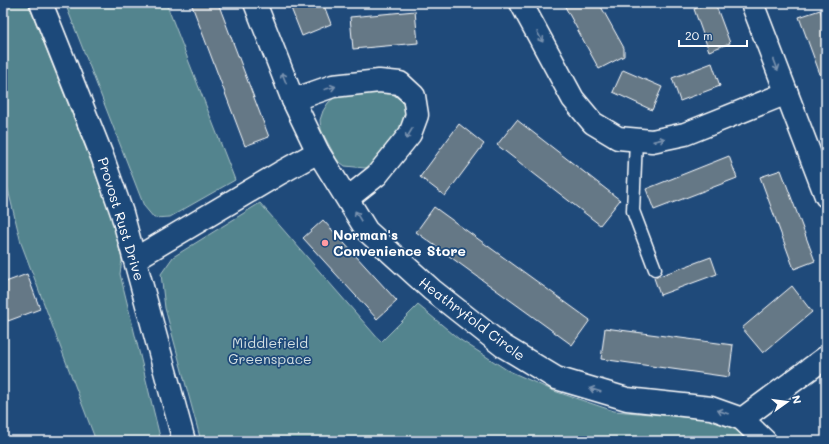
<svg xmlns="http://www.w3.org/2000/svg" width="829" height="444" font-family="Mali,sans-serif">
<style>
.green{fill:#53848e;stroke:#a9c2c6}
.building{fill:#657886;stroke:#fff}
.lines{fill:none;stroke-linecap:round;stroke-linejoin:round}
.lane-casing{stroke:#fff;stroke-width:15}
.street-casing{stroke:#fff;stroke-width:25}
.secondary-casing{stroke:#fff;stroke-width:25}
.lane{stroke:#1f4a7a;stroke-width:12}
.street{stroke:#1f4a7a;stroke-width:22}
.secondary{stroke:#1f4a7a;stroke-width:22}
.oneway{stroke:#7992af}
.poi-dot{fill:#ff9aa2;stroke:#1f4a7a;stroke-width:1.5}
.labels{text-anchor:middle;stroke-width:3.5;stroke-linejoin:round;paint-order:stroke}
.street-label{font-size:14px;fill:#fff;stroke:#1f4a7a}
.poi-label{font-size:14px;font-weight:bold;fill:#fff;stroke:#1f4a7a;text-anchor:start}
.park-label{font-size:14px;fill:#d4e0e3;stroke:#1f4a7a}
</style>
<rect width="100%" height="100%" fill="#1f4a7a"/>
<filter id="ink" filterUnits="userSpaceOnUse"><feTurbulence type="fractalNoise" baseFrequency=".025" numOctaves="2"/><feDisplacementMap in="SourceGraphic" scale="8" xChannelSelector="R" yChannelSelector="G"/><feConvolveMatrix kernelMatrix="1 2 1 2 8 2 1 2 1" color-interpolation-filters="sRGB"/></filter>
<g filter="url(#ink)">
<!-- green -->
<g class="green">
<polygon points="3,3 28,3 88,154 111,216 122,260 120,274 161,441 96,441 21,243 3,169"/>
<polygon points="65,3 166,3 235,180 170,217 154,218 144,206"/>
<polygon points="377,90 391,93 402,101 406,114 402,127 375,164 365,168 345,166 337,160 321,130 320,120 323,111 328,103 336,96"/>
<polygon points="260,203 381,342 418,305 459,339 507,370 554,391 614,411 710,419 735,429 748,441 201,441 165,308 161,274 173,257"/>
</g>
<!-- building -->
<g class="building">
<polygon points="191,3 218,3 269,137 245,146"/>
<polygon points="289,3 323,3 331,24 302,36"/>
<polygon points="563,3 599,3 624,48 624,56 599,69"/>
<polygon points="709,3 715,3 730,43 709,51 694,9"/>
<polygon points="820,10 826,27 826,85 824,85 799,17"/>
<polygon points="415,11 418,43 353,49 350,17"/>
<polygon points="712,63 720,86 680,101 672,78"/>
<polygon points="623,70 662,87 652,110 613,92"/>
<polygon points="517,120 620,200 600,225 497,145"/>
<polygon points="459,124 484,144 445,196 420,177"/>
<polygon points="729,156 737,178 654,210 646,189"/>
<polygon points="781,170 815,261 794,269 760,177"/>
<polygon points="434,207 590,320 572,345 416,232"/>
<polygon points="323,220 397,301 377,319 303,238"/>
<polygon points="711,257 717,274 660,295 654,278"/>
<polygon points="27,274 40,309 8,321 3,311 3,283"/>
<polygon points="792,286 812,312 763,353 742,328"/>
<polygon points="605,328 733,345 729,377 601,359"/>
</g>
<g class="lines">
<defs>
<polyline id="lane" points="636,140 633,211 655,269"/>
<g id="street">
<polyline points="255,3 293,100 318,152 367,231 432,290 503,346 556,378 627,399 711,408 742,419 765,441"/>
<polyline points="521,3 573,99 593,123 618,138 652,141 685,134 787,93"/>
<polyline points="752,3 826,196"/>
<polyline points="293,100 333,86 379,81 400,83 414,96 417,115 410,134 377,175 348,198"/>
<polyline points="135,259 280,173 318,152"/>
<polyline points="742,419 826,357"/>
</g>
<polyline id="secondary" points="41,3 102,156 122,213 184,441"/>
</defs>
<!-- lane casing -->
<use href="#lane" class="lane-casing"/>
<!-- street casing -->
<use href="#street" class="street-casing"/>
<!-- secondary casing -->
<use href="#secondary" class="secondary-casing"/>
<!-- lane -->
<use href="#lane" class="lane"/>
<!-- street -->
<use href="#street" class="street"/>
<!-- secondary -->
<use href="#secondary" class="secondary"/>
</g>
<!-- one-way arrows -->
<defs><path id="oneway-shaft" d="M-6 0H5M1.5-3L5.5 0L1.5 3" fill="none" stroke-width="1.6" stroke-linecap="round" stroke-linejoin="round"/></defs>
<g class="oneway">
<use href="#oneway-shaft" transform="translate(540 37) rotate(61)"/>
<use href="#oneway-shaft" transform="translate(776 65) rotate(69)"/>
<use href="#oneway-shaft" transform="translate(284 78) rotate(-112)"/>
<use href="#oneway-shaft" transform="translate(330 88) rotate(-15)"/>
<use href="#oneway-shaft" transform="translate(409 134) rotate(121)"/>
<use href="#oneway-shaft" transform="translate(659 140) rotate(-13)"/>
<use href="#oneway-shaft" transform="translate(358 216) rotate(-121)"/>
<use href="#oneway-shaft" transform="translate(595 390) rotate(-164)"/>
<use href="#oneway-shaft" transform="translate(723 412) rotate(-161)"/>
</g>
</g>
<!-- markers -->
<circle class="poi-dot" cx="325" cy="243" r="4"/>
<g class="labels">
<!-- street labels -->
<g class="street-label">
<text transform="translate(121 219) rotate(73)" y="5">Provost Rust Drive</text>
<text transform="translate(472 319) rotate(37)" y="5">Heathryfold Circle</text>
</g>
<!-- poi labels -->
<g class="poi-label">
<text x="333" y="240">Norman's<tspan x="333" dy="16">Convenience Store</tspan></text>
</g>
<!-- park labels -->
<g class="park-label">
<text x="270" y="348">Middlefield<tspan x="270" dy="16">Greenspace</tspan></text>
</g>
</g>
<!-- margin -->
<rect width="829" height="444" fill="none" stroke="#1f4a7a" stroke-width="16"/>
<rect x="8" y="8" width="813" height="428" fill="none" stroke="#fff" stroke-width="1.5" filter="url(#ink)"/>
<!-- north arrow -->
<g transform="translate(787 402) rotate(76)" stroke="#1f4a7a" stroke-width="3" paint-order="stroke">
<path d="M0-3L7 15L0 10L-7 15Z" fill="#ffffff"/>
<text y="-6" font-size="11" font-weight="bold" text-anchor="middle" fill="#ffffff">N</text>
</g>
<!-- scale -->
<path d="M679 40v6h68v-6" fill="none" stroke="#ffffff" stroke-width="2"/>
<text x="685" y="40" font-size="12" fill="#ffffff" stroke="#1f4a7a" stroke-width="3" paint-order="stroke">20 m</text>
</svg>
